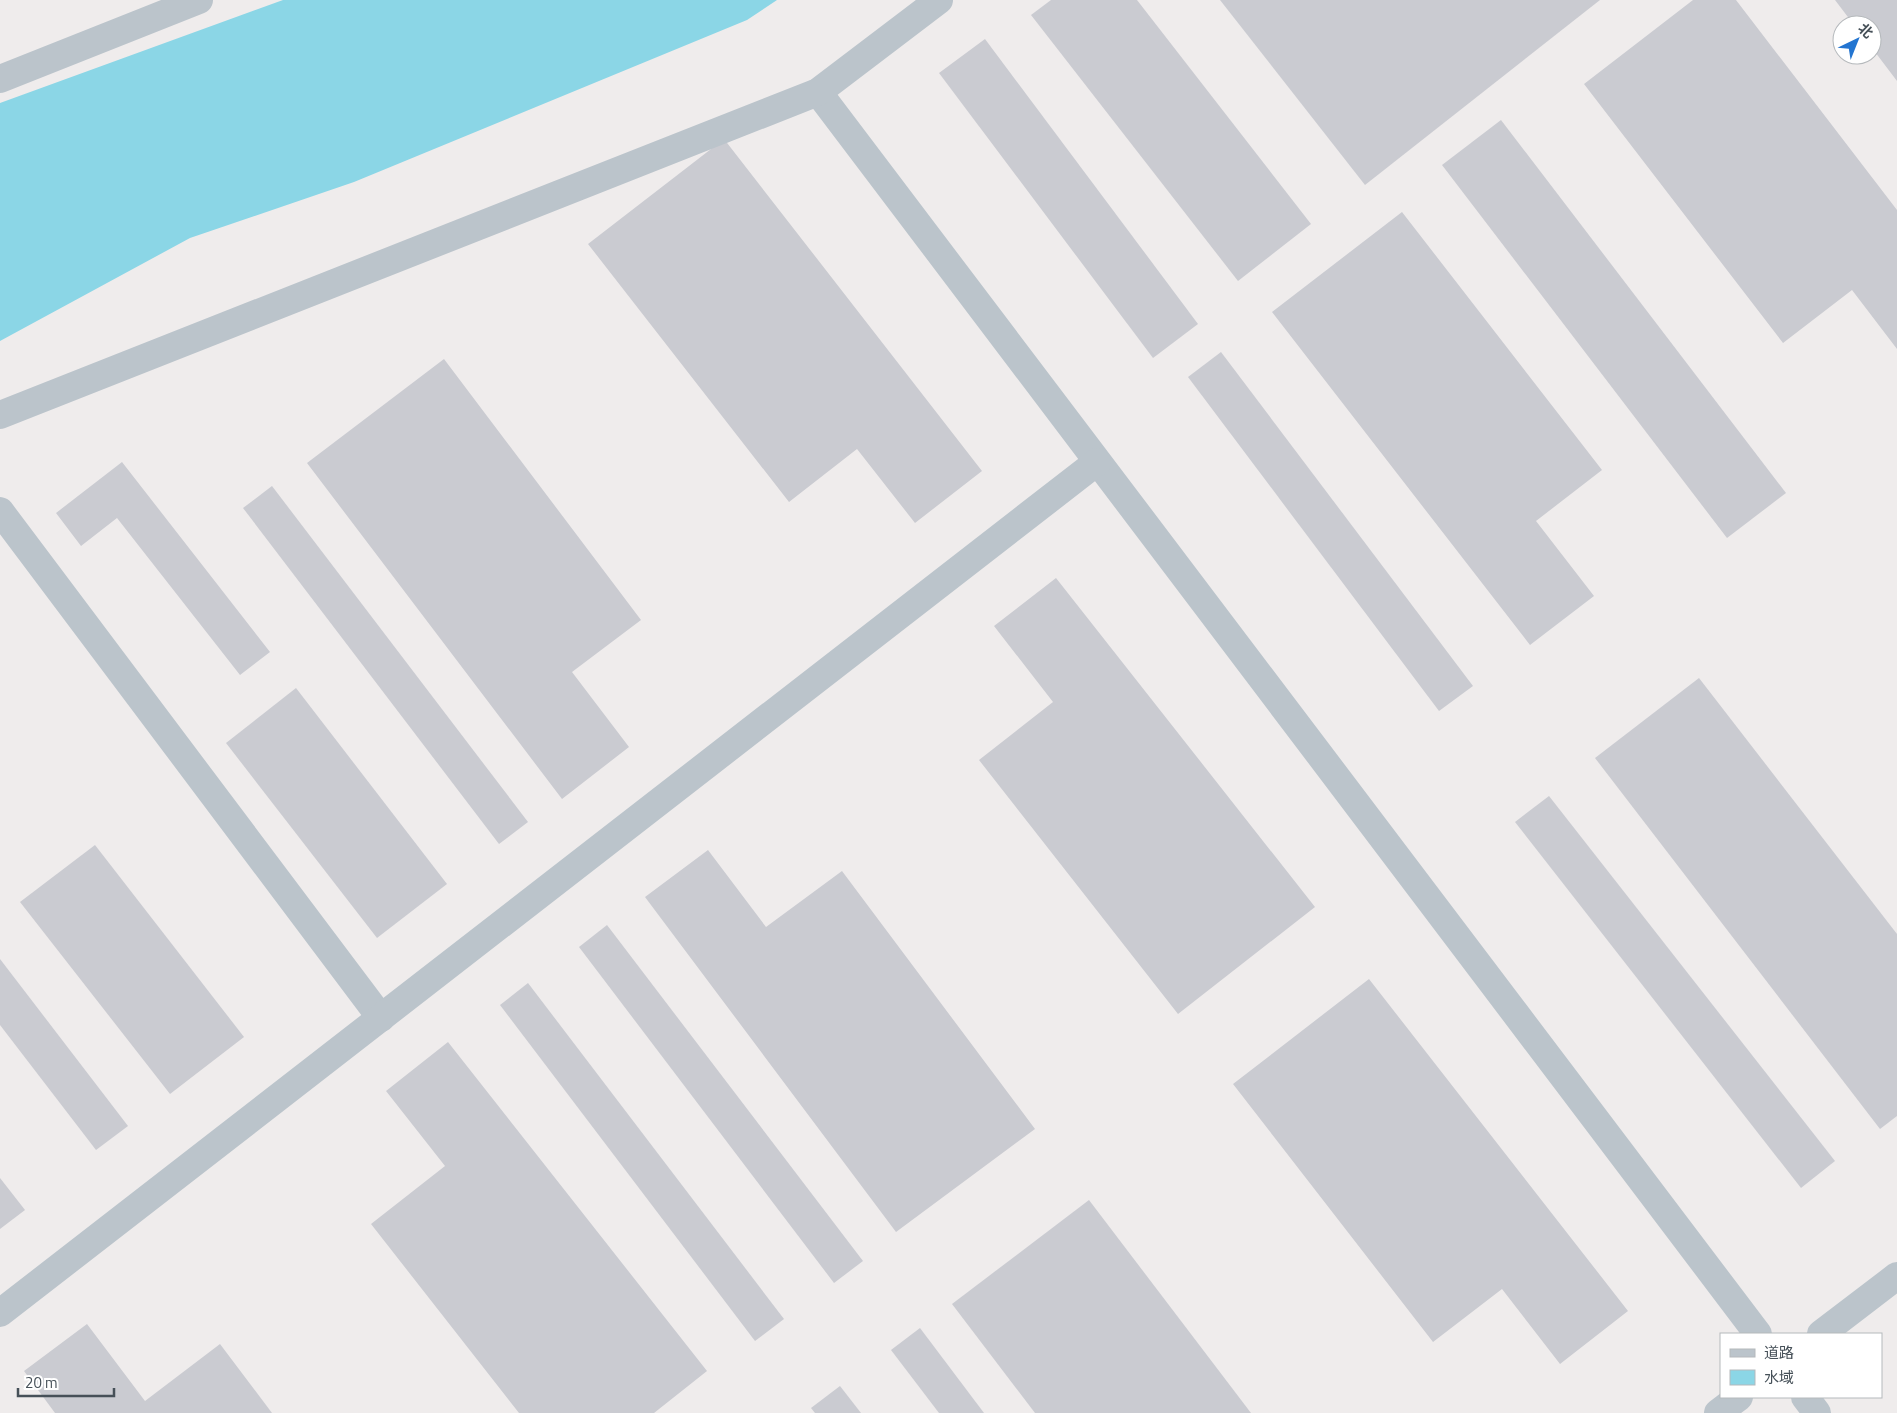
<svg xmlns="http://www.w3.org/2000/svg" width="1897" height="1413" font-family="'Titillium Web','Noto Sans SC',sans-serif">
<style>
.water{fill:#8bd6e6}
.building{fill:#cacbd1}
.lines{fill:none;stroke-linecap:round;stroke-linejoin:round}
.minor{stroke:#bbc4cb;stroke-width:28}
</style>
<rect width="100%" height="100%" fill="#efecec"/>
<!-- water -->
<polygon class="water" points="283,0 777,0 747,20 354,182 190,238 0,341 0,103"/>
<!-- building -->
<g class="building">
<polygon points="1051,0 1137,0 1311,224 1238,281 1031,15"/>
<polygon points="1220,0 1600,0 1365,185"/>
<polygon points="1693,0 1736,0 1897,210 1897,349 1852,290 1783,343 1584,84"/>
<polygon points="1835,0 1897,0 1897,81 1872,48 1872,25 1854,25"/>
<polygon points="985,39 1198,324 1153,358 939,73"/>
<polygon points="1501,120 1786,493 1727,538 1442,165"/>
<polygon points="724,139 982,471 915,523 857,449 789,502 588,244"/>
<polygon points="1402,212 1602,470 1536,521 1594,596 1530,645 1272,312"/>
<polygon points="1221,352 1473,686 1439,711 1188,377"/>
<polygon points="444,359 641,620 572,672 629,747 562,799 307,463"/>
<polygon points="122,462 270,652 240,675 117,518 81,546 56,513"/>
<polygon points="272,486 528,822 499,844 243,508"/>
<polygon points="1056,578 1315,907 1178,1014 979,760 1053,702 994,626"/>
<polygon points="1699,678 1897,934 1897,1116 1880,1129 1595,758"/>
<polygon points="296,688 447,884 377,938 226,743"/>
<polygon points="1549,796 1835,1161 1801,1188 1515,822"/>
<polygon points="95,845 244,1037 170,1094 20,902"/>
<polygon points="708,850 766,927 842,871 1035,1129 896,1232 645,897"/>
<polygon points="607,925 863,1261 834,1283 579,947"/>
<polygon points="0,959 128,1126 96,1150 0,1025"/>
<polygon points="1369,979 1628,1311 1560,1364 1502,1289 1433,1342 1233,1084"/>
<polygon points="528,983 784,1319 755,1341 500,1005"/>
<polygon points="448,1042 707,1371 654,1413 519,1413 371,1224 445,1166 386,1091"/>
<polygon points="0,1178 25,1210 0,1229"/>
<polygon points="1089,1200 1251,1413 1035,1413 952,1304"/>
<polygon points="87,1324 145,1401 220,1344 272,1413 55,1413 24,1371"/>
<polygon points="920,1328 984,1413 939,1413 891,1350"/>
<polygon points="840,1386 861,1413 815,1413 811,1408"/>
</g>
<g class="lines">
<!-- minor -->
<g class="minor">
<polyline points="0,79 199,0"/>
<polyline points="818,92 1758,1334"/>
<polyline points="0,415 818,92 939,0"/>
<polyline points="0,511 381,1018"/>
<polyline points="0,1313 1097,462"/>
<polyline points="1821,1334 1897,1276"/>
<polyline points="1805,1397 1817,1413"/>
<polyline points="1718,1413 1739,1397"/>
</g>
</g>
<!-- legend -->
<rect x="1720" y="1333" width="162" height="65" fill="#ffffff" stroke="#b5b9bc"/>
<rect x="1730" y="1349" width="25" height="8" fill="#bbc4cb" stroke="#b5b9bc"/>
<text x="1764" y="1358" font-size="15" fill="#465058">道路</text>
<rect x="1730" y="1370" width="25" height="15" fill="#8bd6e6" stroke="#b5b9bc"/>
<text x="1764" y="1383" font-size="15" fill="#465058">水域</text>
<!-- north arrow -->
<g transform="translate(1857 40) rotate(43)"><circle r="24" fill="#ffffff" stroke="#b5b9bc"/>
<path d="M0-4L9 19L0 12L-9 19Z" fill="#2375d1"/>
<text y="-8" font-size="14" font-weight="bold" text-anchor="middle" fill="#465058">北</text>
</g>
<!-- scale -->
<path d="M18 1388v8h96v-8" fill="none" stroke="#465058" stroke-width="2.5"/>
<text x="25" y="1388" font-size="15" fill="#465058" stroke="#ffffff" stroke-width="4" paint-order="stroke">20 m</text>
</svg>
